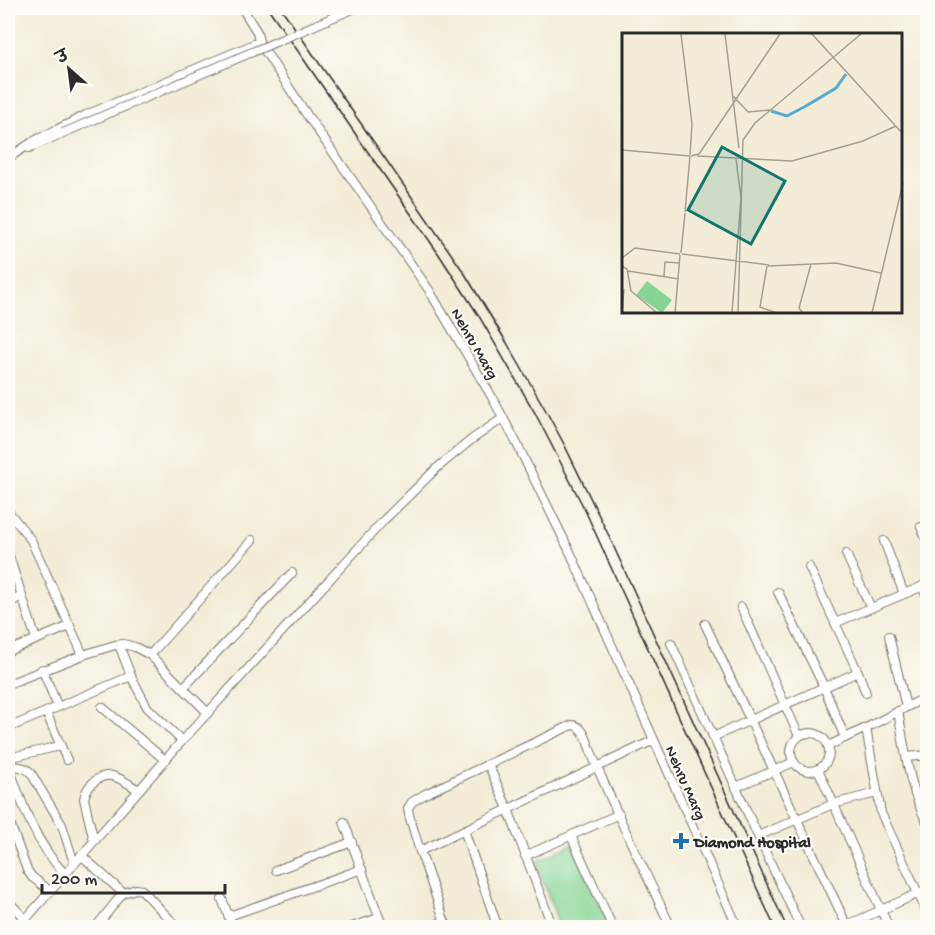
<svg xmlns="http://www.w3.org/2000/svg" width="935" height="935" font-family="'Gochi Hand','Playpen Sans Deva',sans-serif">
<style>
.green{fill:#86d594;stroke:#588060;stroke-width:1.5}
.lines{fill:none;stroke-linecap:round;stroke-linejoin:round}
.minor-casing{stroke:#716f67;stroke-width:10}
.minor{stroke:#fff;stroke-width:8}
.rail{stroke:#2b2b2b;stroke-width:1.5}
.minor-bridge-casing{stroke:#716f67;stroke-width:10;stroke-linecap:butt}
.minor-bridge{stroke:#fff;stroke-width:8}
.poi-dot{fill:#1f6fb2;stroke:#fdfcf7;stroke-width:2}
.labels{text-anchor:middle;stroke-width:4.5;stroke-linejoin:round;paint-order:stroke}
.street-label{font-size:16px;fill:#2b2b2b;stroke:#fdfcf7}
.poi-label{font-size:16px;font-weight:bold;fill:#2b2b2b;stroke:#fdfcf7;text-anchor:start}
.inset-river{fill:none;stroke:#55abd2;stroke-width:3}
.inset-road{fill:none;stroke:#a39f92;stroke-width:1.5}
.view{fill:#0f766e;fill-opacity:0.15;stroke:#0f766e;stroke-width:3}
.inset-edge{fill:none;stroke:#2b2b2b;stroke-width:3}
</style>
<rect width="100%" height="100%" fill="#fdfcf7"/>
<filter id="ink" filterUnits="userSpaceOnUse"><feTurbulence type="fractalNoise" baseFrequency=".0167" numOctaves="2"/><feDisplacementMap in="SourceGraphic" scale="12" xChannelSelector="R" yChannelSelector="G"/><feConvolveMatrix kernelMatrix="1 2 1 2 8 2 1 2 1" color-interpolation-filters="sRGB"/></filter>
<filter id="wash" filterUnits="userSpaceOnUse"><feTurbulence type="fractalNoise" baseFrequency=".008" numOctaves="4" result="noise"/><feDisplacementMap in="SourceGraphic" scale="24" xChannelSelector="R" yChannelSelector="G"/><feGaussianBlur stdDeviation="1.35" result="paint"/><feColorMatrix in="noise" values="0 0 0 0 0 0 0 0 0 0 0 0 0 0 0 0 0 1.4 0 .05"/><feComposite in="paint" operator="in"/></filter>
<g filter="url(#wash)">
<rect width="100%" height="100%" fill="#f3edd7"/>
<!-- green -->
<polygon class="green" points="572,844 610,927 560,927 536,862"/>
</g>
<g filter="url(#ink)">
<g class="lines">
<defs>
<g id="minor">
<polyline points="242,8 257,32 259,42"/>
<polyline points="29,148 63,133"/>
<polyline points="13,155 34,141 86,115 259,42 307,115 429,290 493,399 516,442 571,554 738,928"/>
<polyline points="8,511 31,540 83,655"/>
<polyline points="921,527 928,543"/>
<polyline points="884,541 904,594"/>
<polyline points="8,553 36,639"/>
<polyline points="846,554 871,608"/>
<polyline points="809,567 858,672 866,693"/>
<polyline points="922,586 928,599"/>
<polyline points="778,592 824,687 845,738"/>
<polyline points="8,604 21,596"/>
<polyline points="741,607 799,736"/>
<polyline points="835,623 928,584"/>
<polyline points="705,624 848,928"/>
<polyline points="889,636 906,707"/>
<polyline points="671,643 758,836 801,928"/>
<polyline points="119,645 131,676 147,707 182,741"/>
<polyline points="8,651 70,626"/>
<polyline points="150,655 252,540"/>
<polyline points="42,669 58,707"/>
<polyline points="8,684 83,655 115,645 123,644 135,647 150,655 208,713"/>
<polyline points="183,688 292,573"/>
<polyline points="102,707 165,760"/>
<path d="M898,711C905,749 909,790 928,824"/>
<polyline points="46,712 67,760"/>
<polyline points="8,728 131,676"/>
<polyline points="866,728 881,813 928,915"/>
<circle cx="810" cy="752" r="19"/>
<polyline points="713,737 858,672"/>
<polyline points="828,746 866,728 928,696"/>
<polyline points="907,757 928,755"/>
<polyline points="8,758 60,746"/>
<path d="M8,764C22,804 35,843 65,874"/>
<polyline points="488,764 508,809 553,928"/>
<path d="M8,767C17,766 24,766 31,773L62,825L74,863"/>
<polyline points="818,769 889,928"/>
<polyline points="736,787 794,762"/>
<polyline points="915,794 928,792"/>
<polyline points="8,818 27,870 32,877 50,891"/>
<polyline points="344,822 383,928"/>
<polyline points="464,830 498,928"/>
<polyline points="571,836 613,928"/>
<polyline points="758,836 833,804 877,793"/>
<path d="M94,841L84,799C86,786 99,774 112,776C122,778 131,786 139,790"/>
<polyline points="420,851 654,740"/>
<polyline points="81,855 123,893 95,928"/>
<polyline points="525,856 619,814"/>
<polyline points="276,870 352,842"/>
<polyline points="123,893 136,889 142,890 178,928"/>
<polyline points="222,899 233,928"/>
<polyline points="8,901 25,919"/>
<polyline points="229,916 362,869"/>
<polyline points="18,928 182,741 384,520 437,468 471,440 503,418"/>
<polyline points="349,928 379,918"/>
<polyline points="428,928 444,921"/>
<path d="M447,928L420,851L409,815L408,808L412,802L425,794L572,725C585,726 587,743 592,754C615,813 645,870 671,928"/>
<polyline points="841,928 928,889"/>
</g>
</defs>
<!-- minor casing -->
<use href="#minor" class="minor-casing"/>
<!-- minor -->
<use href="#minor" class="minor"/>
<!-- rail -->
<g class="rail">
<polyline points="268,8 438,253 479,316 535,413 584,508 775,928"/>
<polyline points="281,8 465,274 507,343 545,409 564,444 608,534 787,928"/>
</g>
<defs>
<polyline id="minor-bridge" points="63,133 355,8"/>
</defs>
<!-- minor-bridge casing -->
<use href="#minor-bridge" class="minor-bridge-casing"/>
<!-- minor-bridge -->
<use href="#minor-bridge" class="minor-bridge"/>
</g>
</g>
<!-- markers -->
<path class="poi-dot" d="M678 832h6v6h6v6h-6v6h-6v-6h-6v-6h6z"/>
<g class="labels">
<!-- street labels -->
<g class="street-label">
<text transform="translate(476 343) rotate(60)" y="6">Nehru Marg</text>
<text transform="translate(687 782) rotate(66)" y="6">Nehru Marg</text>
</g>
<!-- poi labels -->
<g class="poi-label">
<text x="694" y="847">Diamond Hospital</text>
</g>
</g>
<!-- overview -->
<g transform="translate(622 33)">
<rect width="280" height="280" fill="#f3edd7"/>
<path d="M25,248L50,267L40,280L14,262Z" fill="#86d594"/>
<path class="inset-river" d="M184,73L214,55L224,41M149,78L165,83L184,73"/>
<path class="inset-road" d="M59,1L70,91L68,122M103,1L117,115M190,1L281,101M111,63L126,79L148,77M0,117L68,123M69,123L77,121L158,1M75,123L170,128L241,108L274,93M63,179L68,123M59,220L63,180M60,221L147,232M0,225L13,215L58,221M0,233L5,236L9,258M145,233L138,274L155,280M146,233L214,230L259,240M6,238L57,246M42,243L43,229L58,230M8,257L35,280M0,280L2,256M53,280L58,222M110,280L119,165L114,126M116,280L121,107L133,90L239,1M181,280L177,275L189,231M250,280L281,150"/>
<path class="view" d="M100,114L163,148L129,211L66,177Z"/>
<rect width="280" height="280" class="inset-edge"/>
</g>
<!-- margin -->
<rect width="935" height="935" fill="none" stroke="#fdfcf7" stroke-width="30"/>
<!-- north arrow -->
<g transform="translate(69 69) rotate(332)" stroke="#fdfcf7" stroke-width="4.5" paint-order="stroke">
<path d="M0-4.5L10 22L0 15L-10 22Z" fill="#2b2b2b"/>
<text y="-9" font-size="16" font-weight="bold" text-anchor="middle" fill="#2b2b2b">उ</text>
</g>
<!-- scale -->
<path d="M42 884v9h183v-9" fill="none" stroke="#2b2b2b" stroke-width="3"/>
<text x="51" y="884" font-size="18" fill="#2b2b2b" stroke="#fdfcf7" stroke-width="4.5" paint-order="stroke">200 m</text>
</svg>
